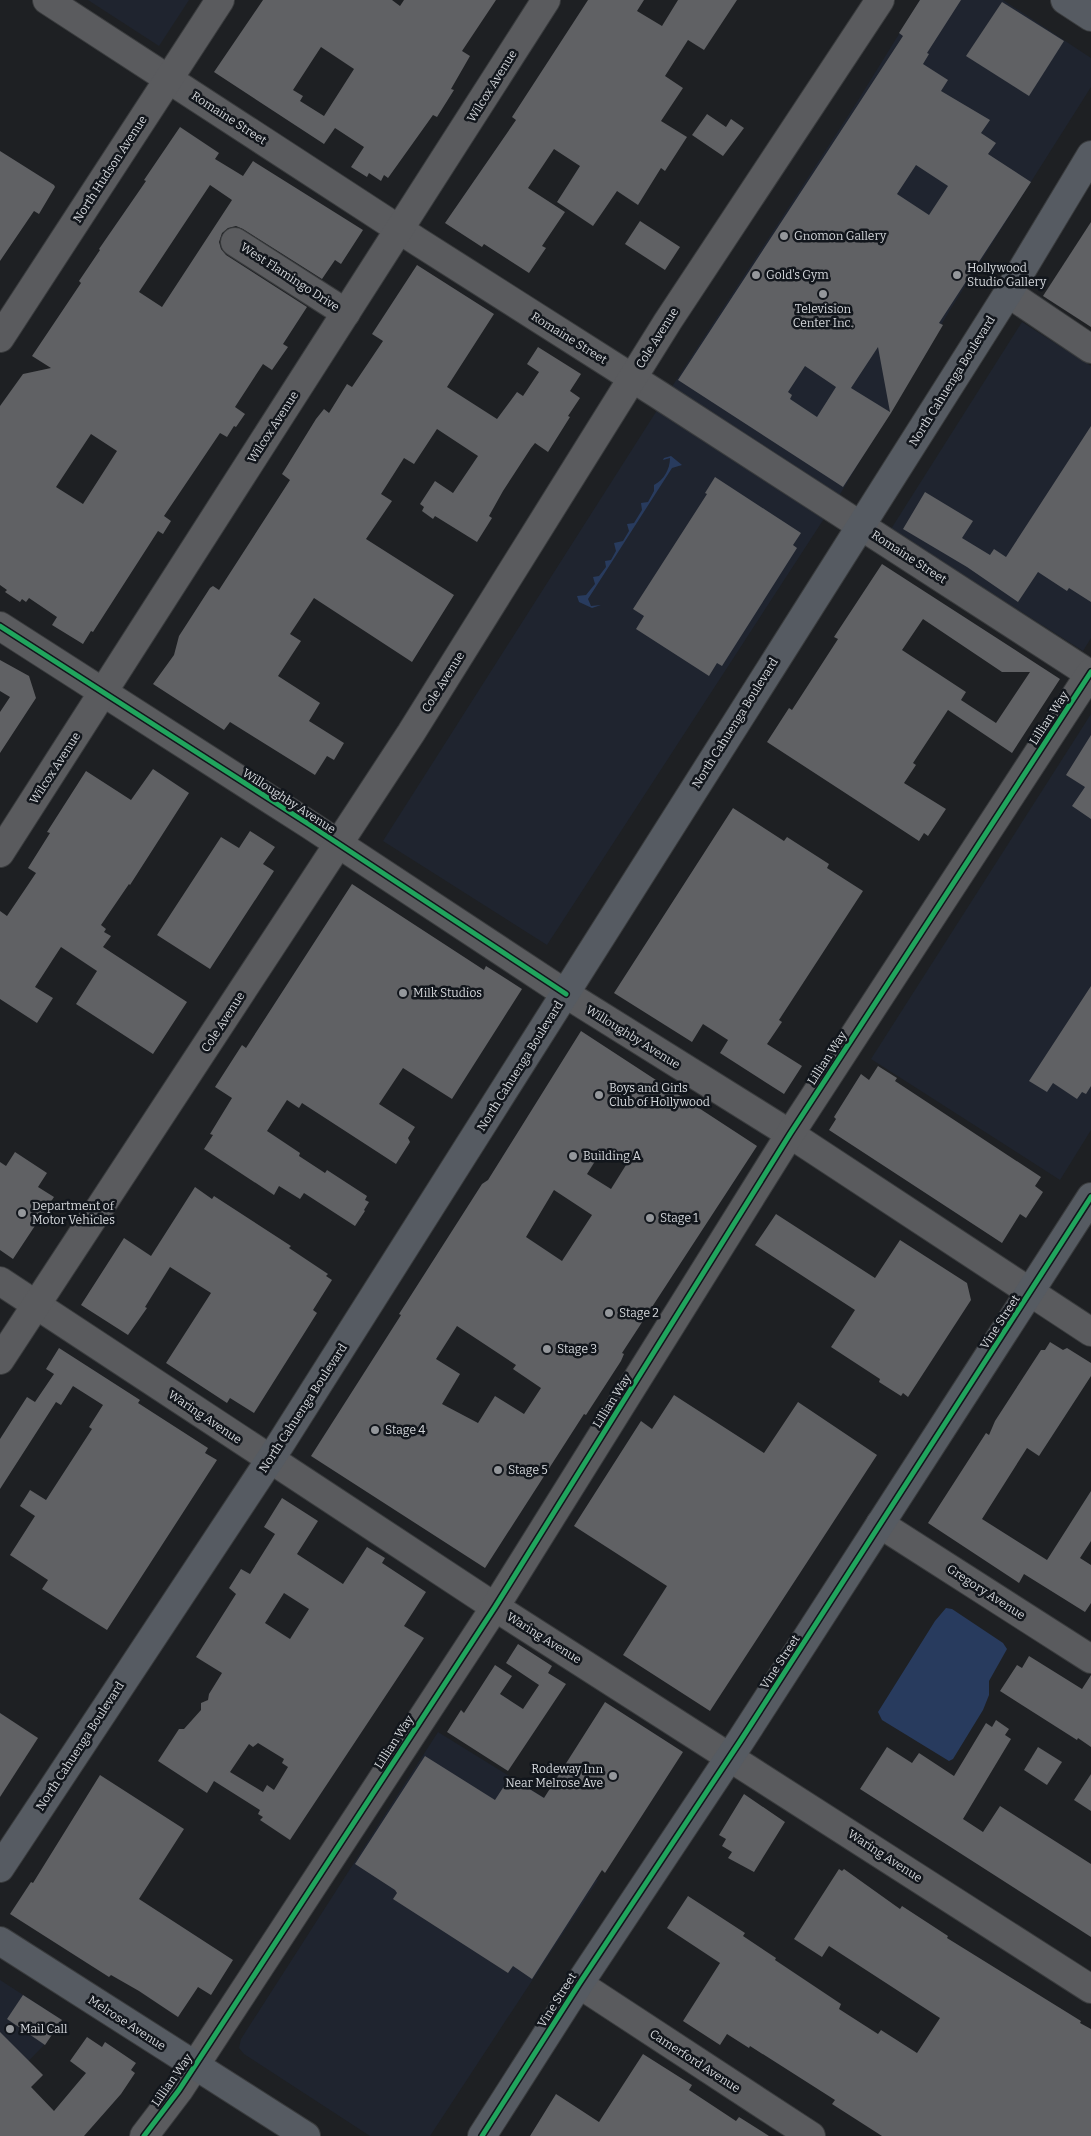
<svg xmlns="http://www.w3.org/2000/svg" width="1091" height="2136" font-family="Bitter,serif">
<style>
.built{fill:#1f242f}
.green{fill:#283b5e}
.building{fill:#606164;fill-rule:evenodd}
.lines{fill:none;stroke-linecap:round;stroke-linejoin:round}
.minor-casing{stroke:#393b3d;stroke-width:30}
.major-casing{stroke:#393b3d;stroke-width:30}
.minor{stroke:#5a5b5e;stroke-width:28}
.major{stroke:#565b62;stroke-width:28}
.cycleway-casing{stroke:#12161c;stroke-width:8}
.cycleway{stroke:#20a55d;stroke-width:5}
.poi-dot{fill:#94979b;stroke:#12161c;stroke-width:2}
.labels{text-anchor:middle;stroke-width:5;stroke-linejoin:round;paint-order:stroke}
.street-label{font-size:12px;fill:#d4d7db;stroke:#12161c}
.poi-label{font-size:12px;fill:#d4d7db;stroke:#12161c;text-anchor:start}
</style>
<rect width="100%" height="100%" fill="#1e2023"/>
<!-- built -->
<g class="built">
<polygon points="88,0 189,0 159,46"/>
<polygon points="920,0 1003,0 1091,58 1091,87 950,310 842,491 547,945 383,841 675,382 857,102"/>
<polygon points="1022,322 1091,366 1091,638 1083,651 891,529"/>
<polygon points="1091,714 1091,1130 1060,1180 871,1059"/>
<polygon points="438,1732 556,1805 535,1839 598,1880 430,2136 370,2136 244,2054 239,2048 241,2039"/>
<polygon points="0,1980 62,2020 47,2042 0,2090"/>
</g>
<!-- green -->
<g class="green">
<path d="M671,456L682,465L672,468L588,599L591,606L601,605L592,608L579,602L577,596L586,595L595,584L593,577L599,576L606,567L605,561L611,560L616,551L614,543L623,541L629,531L627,524L634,523L642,510L641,503L648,502L654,491V485C664,480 670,469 670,458L663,460L664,458Z"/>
<polygon points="946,1608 952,1609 1003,1643 1007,1649 989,1681 989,1695 983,1710 953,1759 949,1761 882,1720 878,1712 935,1621"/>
</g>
<!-- building -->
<g class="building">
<path d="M263,0H392L400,6L404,0H496L462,51L470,56L451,89L454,90L437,117L433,115L388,178L384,175L381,181L369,173L367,177L351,167L364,147L335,128L324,144L214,72ZM321,47L354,69L324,116L300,101L303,96L293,90Z"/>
<polygon points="588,0 644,0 637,11 662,26 678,0 737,0 704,50 688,40 665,76 683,88 661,121 687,137 665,171 661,168 638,205 617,191 593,226 557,202 580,166 554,149 528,188 565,212 542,246 546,248 529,273 484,244 482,247 445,223 516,120 512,117"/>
<path d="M920,0H961L927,53L929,54L923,64L948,80L941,91L990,120L981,133L996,143L988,154L1031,182L939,323L943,325L891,413L843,487L678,380L903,36L899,33ZM916,165L948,186L929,215L897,194ZM878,347L890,412L851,388ZM805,366L836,387L817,417L790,399L792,395L788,392Z"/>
<polygon points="1002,2 1064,41 1029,96 966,56"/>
<polygon points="707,114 726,127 731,119 744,128 723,156 692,135"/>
<path d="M180,127L219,153L215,159L243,176L253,161L363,230L341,264L335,260L322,279L243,229L236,226L228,228L222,233L219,242L221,249L226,255L307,307L283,344L288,347L272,370L263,364L235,407L245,414L236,427L234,426L227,437L220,433L164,516L171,521L163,534L158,531L93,632L91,631L83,644L52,625L57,617L29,598L26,602L22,599L20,602L5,592L7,590L0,585V406L23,374L51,368L32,356L81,283L79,281L100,250L99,249L146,181L144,180ZM210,185L232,200L162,307L139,292ZM91,434L117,451L83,504L56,487Z"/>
<polygon points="0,151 54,185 55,187 39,214 34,211 0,261"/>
<polygon points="640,221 680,247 665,270 625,244"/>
<polygon points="1091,222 1091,327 1043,296"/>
<polygon points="417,265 494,314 447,387 497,419 517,392 523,396 539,372 527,364 538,347 581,374 570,391 580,398 568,416 570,417 548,452 535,443 531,448 503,491 489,516 492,518 477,542 435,516 433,519 422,511 424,507 420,504 435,481 453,493 478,456 437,429 414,464 404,458 381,494 392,501 366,539 454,595 412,662 314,598 290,634 301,641 278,676 320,703 309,721 344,743 334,760 327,756 315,775 230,722 224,730 153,684 174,655 179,636 210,588 213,586 219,590 290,480 282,474 316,419 324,409 329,413 347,384 352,387 383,341 372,334"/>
<polygon points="1091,426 1091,602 1069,588 1067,591 1038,572 1018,602 967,567 903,529 925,492 973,521 962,538 990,555 994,549 1006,557"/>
<polygon points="715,477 801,533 793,545 797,548 722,666 717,663 709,676 636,629 644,616 633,609 707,494 705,493"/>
<path d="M882,564L1060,679L1012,753L948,710L913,763L916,765L904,783L946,809L928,836L924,833L919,841L767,742L789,708L792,710L838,639L834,637ZM923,619L1002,672H1030L996,723L961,700L966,692L902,650Z"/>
<polygon points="0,660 29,676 36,698 0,753 0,712 10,697 0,691"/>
<polygon points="1091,735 1091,819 1072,806 1085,787 1066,775"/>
<polygon points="153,769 189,793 130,885 129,884 101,925 106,929 104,932 111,936 103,947 187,1002 153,1054 76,1004 97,971 61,947 35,987 53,998 37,1023 0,999 0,911 7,916 36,873 28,868 50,833 47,832 86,771 131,800"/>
<polygon points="733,808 784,841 787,837 829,864 827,868 863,891 779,1020 782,1022 767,1044 802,1066 784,1094 720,1053 728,1040 703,1024 692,1042 614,993"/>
<polygon points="250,831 275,847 263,864 274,871 210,969 157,935 221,837 239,848"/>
<polygon points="352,884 484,970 486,966 522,989 452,1099 403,1068 379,1104 415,1127 408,1138 410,1142 396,1164 302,1103 299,1108 287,1100 267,1131 300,1153 299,1156 325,1173 327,1170 367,1196 365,1200 369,1202 364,1210 365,1211 355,1226 304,1193 300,1199 279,1186 274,1195 204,1149 213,1135 210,1134 232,1098 215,1087 242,1045 246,1048"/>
<polygon points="1091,986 1091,1086 1086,1094 1082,1092 1077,1099 1053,1083 1047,1092 1029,1081"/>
<path d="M581,1031L757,1146L622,1353L624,1354L621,1361L586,1415L584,1414L485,1568L311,1456L401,1315L399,1314L482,1184L488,1180ZM602,1150L626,1165L611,1189L587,1174ZM554,1190L592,1215L562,1261L526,1237ZM457,1326L516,1365L513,1369L541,1388L524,1414L495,1396L478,1423L442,1404L460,1374L436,1359Z"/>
<polygon points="878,1066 897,1078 895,1081 1041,1177 1035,1186 1043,1192 1026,1218 1020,1214 1002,1243 829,1130 836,1119 834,1117 861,1074 869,1080"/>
<polygon points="15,1152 47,1173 38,1187 54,1197 13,1259 0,1250 0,1162 6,1166"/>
<polygon points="195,1187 212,1199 214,1196 291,1246 289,1248 328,1274 326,1276 332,1280 313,1310 317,1313 254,1413 230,1398 227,1403 166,1363 211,1293 170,1267 145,1307 147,1308 128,1335 81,1305 124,1238 151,1256"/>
<polygon points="776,1214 875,1278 900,1240 967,1283 971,1300 908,1397 903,1393 901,1396 879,1382 880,1379 831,1347 855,1310 755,1245"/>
<polygon points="1050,1342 1063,1350 1067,1348 1091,1363 1091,1376 1039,1456 1027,1448 982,1519 1047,1560 1091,1491 1091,1541 1080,1558 1091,1565 1091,1603 1085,1612 1024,1574 1019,1583 928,1523 986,1433 989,1435 995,1421 1041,1350 1045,1350"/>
<polygon points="59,1348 140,1400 138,1403 208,1448 205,1453 217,1460 107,1630 42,1589 48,1580 10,1555 35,1516 20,1506 30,1490 46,1500 92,1429 89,1427 103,1405 73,1386 61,1405 56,1402 0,1489 0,1439 27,1397 35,1402 54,1374 46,1369"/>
<polygon points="674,1395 764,1453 798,1402 877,1455 710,1711 623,1655 667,1586 574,1526 641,1421 652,1429"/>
<path d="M282,1498L318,1521L297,1554L343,1584L367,1547L385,1558L382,1563L426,1592L404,1626L424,1638L290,1840L260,1820L263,1817L258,1814L260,1810L214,1781L207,1793L158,1761L179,1729H184L201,1710V1703L208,1700L209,1694L222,1673L196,1657L236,1594L229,1588L241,1569L250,1574L275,1534L264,1527ZM284,1593L309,1609L290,1639L265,1623ZM258,1743L284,1759L282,1763L288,1767L274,1790L267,1785L263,1792L230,1772L249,1744L253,1747Z"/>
<polygon points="518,1644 552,1666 548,1673 566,1684 508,1771 447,1732 461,1710 464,1713 495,1665 512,1676 500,1694 523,1709 539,1685 506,1663"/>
<polygon points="1029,1656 1082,1689 1091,1675 1091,1747 1078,1738 1077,1740 1000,1691 1017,1665 1022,1668"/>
<polygon points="605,1702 683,1752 605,1873 602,1870 532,1979 513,1966 508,1973 393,1899 397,1893 395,1890 355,1864 425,1756 495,1800 510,1777 544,1798"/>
<polygon points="0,1713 38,1738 0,1797"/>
<polygon points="996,1720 1009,1729 1005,1735 1011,1739 963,1819 983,1832 1000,1806 1091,1864 1091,1937 860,1789 887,1747 912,1763 919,1753 954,1776 986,1723 992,1727"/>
<polygon points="1038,1747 1062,1762 1047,1785 1024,1770"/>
<polygon points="1091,1774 1091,1811 1074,1800"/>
<polygon points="100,1775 184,1829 139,1899 233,1960 211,1995 198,1987 178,2017 139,1991 111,1975 109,1977 10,1914 31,1882 33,1883"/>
<polygon points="744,1794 785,1822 754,1872 728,1858 732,1852 722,1846 726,1839 719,1835"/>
<polygon points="839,1869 842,1871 844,1869 900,1909 902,1906 948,1936 947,1938 1081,2021 1080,2023 1091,2029 1091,2136 882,2136 832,2104 835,2100 750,2046 749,2048 727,2034 720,2045 683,2021 720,1963 667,1928 688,1896 745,1933 743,1936 776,1958 775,1960 841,2004 839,2009 878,2034 881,2030 917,2053 940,2018 829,1946 822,1957 794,1939"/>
<polygon points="23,1995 62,2020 45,2045 7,2019"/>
<polygon points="0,2032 43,2075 31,2087 54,2111 86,2073 70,2061 87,2037 102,2047 105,2042 136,2063 131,2070 135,2073 121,2094 84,2136 0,2136"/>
<polygon points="643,2054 692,2085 689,2090 736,2121 739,2117 769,2136 530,2136 556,2094 599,2122"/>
</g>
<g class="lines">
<defs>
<g id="minor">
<polyline points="47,0 417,241 659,395 1091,675"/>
<polyline points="235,242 346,313"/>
<polyline points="1008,293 1091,349"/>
<polyline points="0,338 220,0"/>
<polyline points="0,626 310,825 566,994 790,1134 1091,1332"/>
<polyline points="0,853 546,0"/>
<polyline points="0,1281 495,1607 1091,1989"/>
<polyline points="0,1360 411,733 668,321 880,0"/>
<polyline points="880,1524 1091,1659"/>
<polyline points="579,1984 811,2136"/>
<polyline points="144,2136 179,2090 495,1607 790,1134 1091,672"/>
</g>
<g id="major">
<polyline points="1065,0 1091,17"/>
<polyline points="0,1868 281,1443 1008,293 1091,155"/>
<polyline points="0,1941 306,2136"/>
<polyline points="482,2136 579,1984 741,1740 1091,1197"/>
</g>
</defs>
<!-- minor casing -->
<use href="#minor" class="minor-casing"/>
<!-- major casing -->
<use href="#major" class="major-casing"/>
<!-- minor -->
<use href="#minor" class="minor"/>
<!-- major -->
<use href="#major" class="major"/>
<defs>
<g id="cycleway">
<polyline points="0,626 310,825 566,994"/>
<polyline points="144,2136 179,2090 495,1607 790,1134 1091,672"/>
<polyline points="482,2136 579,1984 741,1740 1091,1197"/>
</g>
</defs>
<!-- cycleway casing -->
<use href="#cycleway" class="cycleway-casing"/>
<!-- cycleway -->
<use href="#cycleway" class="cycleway"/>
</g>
<!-- markers -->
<g class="poi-dot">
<circle cx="784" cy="236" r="5"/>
<circle cx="756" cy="275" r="5"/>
<circle cx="957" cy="275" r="5"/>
<circle cx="823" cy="294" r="5"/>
<circle cx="403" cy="993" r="5"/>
<circle cx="599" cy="1095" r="5"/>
<circle cx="573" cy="1156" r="5"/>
<circle cx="22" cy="1213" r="5"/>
<circle cx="650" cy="1218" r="5"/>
<circle cx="609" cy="1313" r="5"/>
<circle cx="547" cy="1349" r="5"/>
<circle cx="375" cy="1430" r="5"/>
<circle cx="498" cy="1470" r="5"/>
<circle cx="613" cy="1776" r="5"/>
<circle cx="10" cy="2029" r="5"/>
</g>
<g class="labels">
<!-- street labels -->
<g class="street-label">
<text transform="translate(492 86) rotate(-58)" y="4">Wilcox Avenue</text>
<text transform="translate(229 118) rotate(33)" y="4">Romaine Street</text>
<text transform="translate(110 169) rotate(-57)" y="4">North Hudson Avenue</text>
<text transform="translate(290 277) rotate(33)" y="4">West Flamingo Drive</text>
<text transform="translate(569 338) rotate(32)" y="4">Romaine Street</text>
<text transform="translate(657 338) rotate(-58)" y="4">Cole Avenue</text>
<text transform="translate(952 381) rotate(-58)" y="4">North Cahuenga Boulevard</text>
<text transform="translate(273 427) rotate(-57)" y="4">Wilcox Avenue</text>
<text transform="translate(909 557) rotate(33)" y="4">Romaine Street</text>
<text transform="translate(443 682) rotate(-58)" y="4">Cole Avenue</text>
<text transform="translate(1049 718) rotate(-57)" y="4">Lillian Way</text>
<text transform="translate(735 723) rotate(-58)" y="4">North Cahuenga Boulevard</text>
<text transform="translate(55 768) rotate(-57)" y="4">Wilcox Avenue</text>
<text transform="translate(289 801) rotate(33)" y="4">Willoughby Avenue</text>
<text transform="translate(223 1022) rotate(-57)" y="4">Cole Avenue</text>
<text transform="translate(633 1037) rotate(32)" y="4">Willoughby Avenue</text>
<text transform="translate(827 1058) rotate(-57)" y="4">Lillian Way</text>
<text transform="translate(520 1066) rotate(-58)" y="4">North Cahuenga Boulevard</text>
<text transform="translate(1000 1322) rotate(-57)" y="4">Vine Street</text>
<text transform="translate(612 1401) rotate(-58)" y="4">Lillian Way</text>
<text transform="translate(303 1408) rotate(-57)" y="4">North Cahuenga Boulevard</text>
<text transform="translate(205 1417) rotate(34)" y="4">Waring Avenue</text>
<text transform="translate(986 1592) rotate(33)" y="4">Gregory Avenue</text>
<text transform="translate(544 1638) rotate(32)" y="4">Waring Avenue</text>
<text transform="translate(780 1662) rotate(-57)" y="4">Vine Street</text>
<text transform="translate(394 1742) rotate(-57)" y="4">Lillian Way</text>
<text transform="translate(80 1746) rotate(-57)" y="4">North Cahuenga Boulevard</text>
<text transform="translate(885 1856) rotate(33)" y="4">Waring Avenue</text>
<text transform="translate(557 2000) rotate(-58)" y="4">Vine Street</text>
<text transform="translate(127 2023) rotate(33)" y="4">Melrose Avenue</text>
<text transform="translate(695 2061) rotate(33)" y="4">Camerford Avenue</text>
<text transform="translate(172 2080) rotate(-55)" y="4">Lillian Way</text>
</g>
<!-- poi labels -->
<g class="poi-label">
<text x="794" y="240">Gnomon Gallery</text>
<text x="967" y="272">Hollywood<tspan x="967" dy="14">Studio Gallery</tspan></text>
<text x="766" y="279">Gold's Gym</text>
<text x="823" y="313" text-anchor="middle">Television<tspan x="823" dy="14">Center Inc.</tspan></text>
<text x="413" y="997">Milk Studios</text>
<text x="609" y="1092">Boys and Girls<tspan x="609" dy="14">Club of Hollywood</tspan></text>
<text x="583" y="1160">Building A</text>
<text x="32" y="1210">Department of<tspan x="32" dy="14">Motor Vehicles</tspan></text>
<text x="660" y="1222">Stage 1</text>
<text x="619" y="1317">Stage 2</text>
<text x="557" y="1353">Stage 3</text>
<text x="385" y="1434">Stage 4</text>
<text x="508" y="1474">Stage 5</text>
<text x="603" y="1773" text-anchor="end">Rodeway Inn<tspan x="603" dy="14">Near Melrose Ave</tspan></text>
<text x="20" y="2033">Mail Call</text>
</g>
</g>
</svg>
